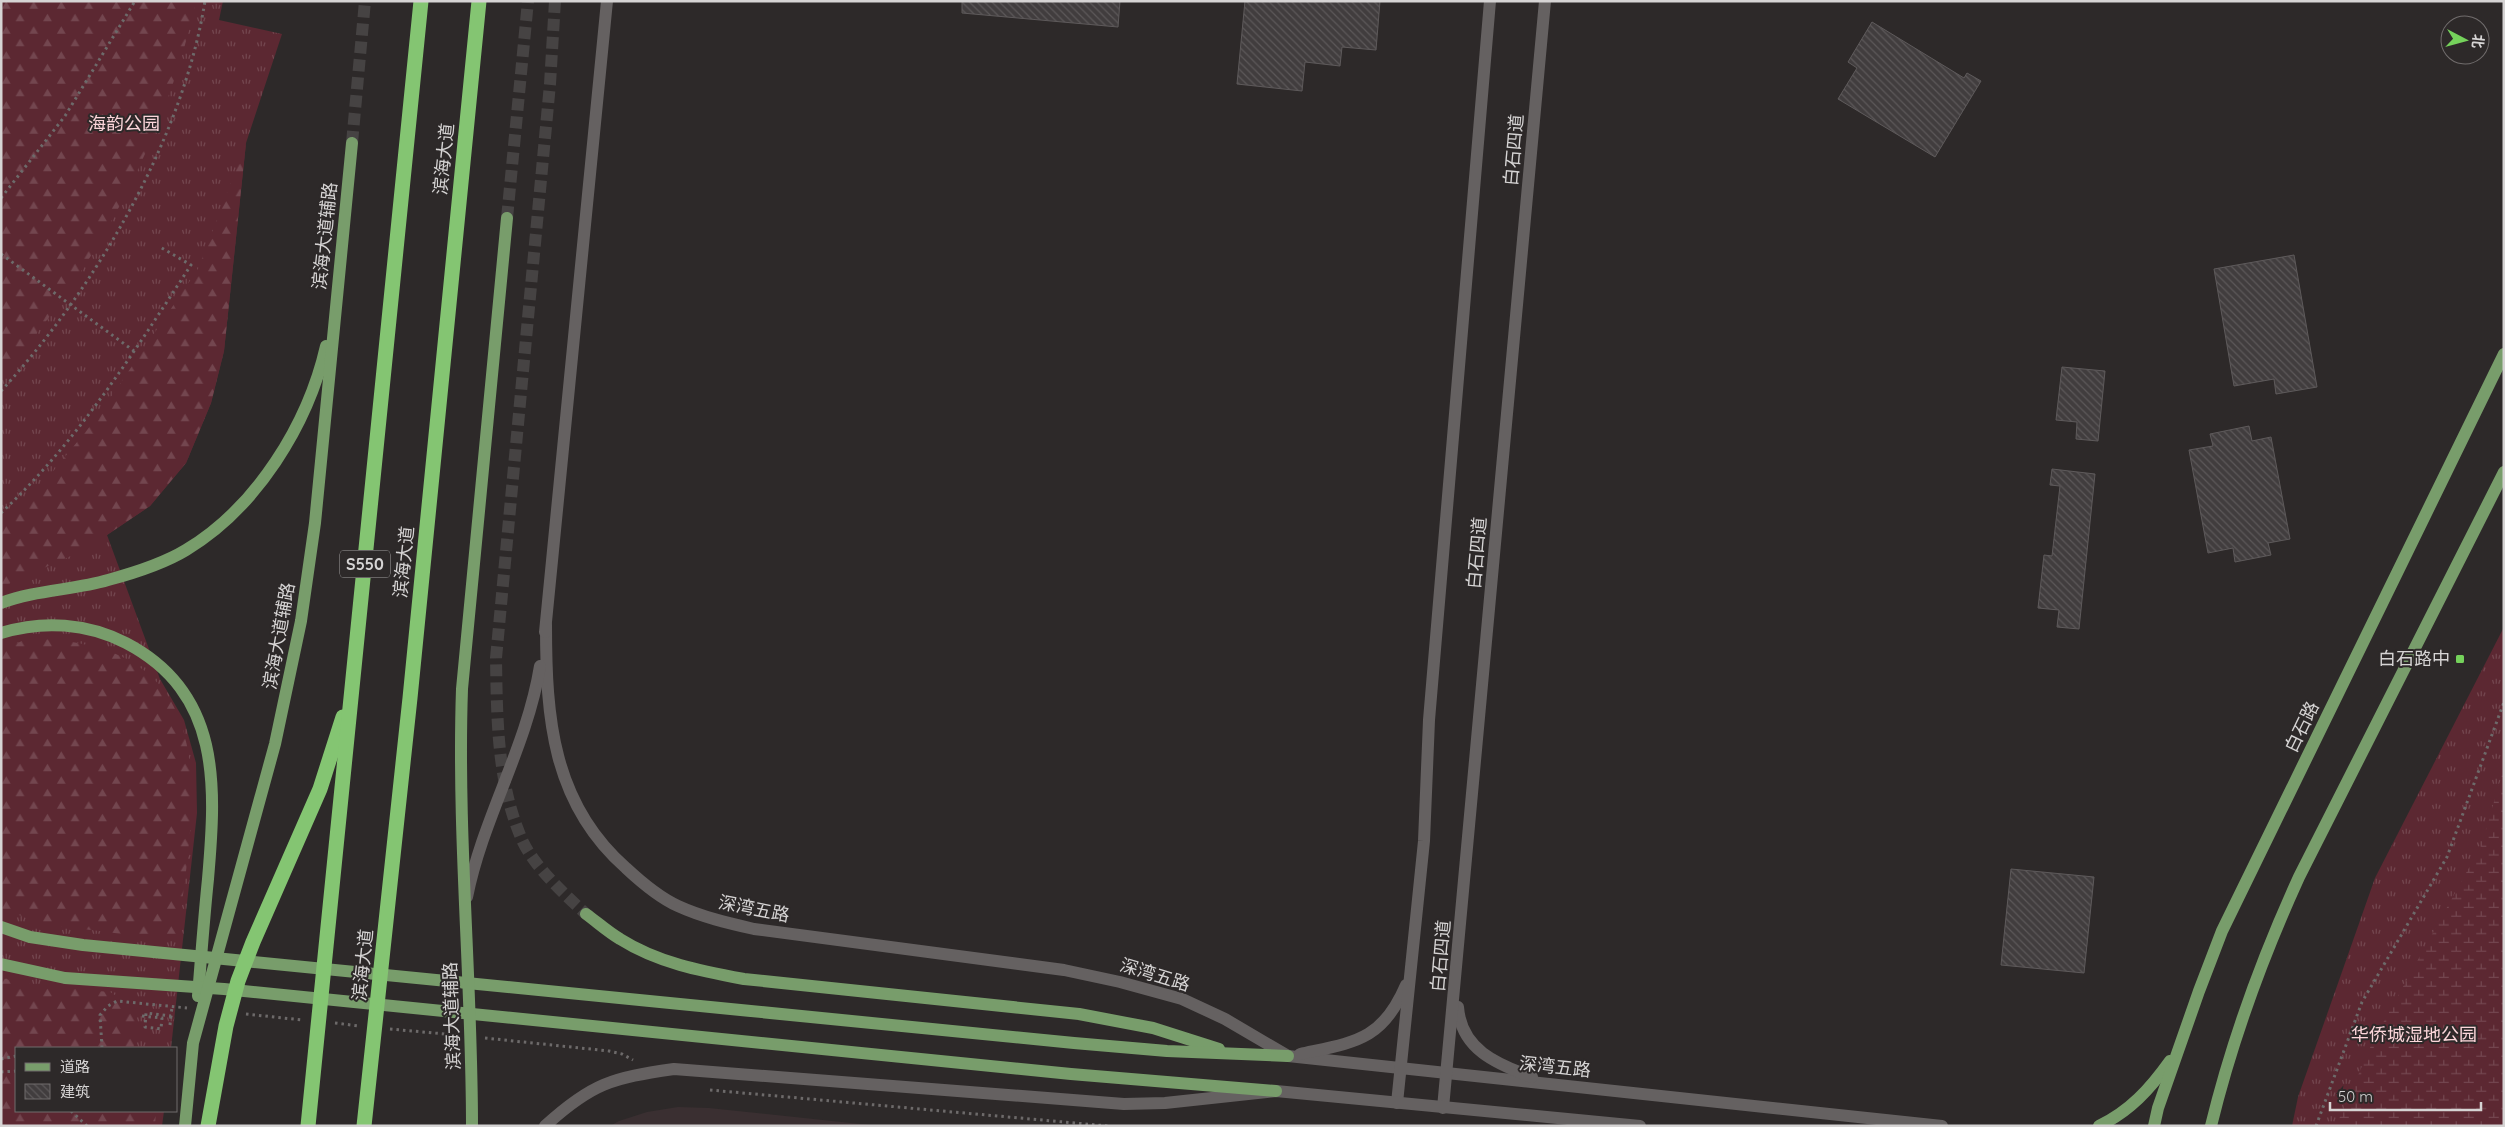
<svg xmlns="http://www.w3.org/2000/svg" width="2505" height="1127" font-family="Quicksand,'Noto Sans SC',sans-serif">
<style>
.built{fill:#3a2f31}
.grass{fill:url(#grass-tufts)}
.forest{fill:url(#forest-firs)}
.wetland{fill:url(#wetland-marsh)}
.building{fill:url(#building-back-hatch);stroke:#5e5a5b}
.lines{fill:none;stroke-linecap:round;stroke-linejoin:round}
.major-tunnel{stroke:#464343;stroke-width:12;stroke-dasharray:12 6;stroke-linecap:butt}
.path{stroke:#6d6a6a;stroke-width:3;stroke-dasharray:2.5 4;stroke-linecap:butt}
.minor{stroke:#656161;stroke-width:12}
.major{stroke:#789d6b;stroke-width:12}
.highway{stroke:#84c572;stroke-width:15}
.poi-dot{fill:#75d25b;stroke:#2d2929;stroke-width:2}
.labels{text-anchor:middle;stroke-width:4;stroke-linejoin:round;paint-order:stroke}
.shield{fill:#2d2929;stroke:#a3a1a1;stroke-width:1}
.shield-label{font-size:16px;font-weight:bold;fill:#d6d4d4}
.park-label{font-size:18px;fill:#fbd5d9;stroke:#2d2929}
.street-label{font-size:18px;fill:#d6d4d4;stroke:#2d2929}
.poi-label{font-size:18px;fill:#d6d4d4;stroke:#2d2929;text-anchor:end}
</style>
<defs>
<pattern id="grass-tufts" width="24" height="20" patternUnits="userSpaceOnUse" patternTransform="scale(1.25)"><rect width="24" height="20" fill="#5c2832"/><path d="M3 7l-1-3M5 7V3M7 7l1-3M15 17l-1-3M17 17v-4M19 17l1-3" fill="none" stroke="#73464f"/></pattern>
<pattern id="forest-firs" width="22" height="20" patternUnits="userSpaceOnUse" patternTransform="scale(1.25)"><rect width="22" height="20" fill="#5c2832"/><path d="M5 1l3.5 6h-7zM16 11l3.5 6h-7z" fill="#73464f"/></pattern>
<pattern id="wetland-marsh" width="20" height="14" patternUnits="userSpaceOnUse" patternTransform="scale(1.25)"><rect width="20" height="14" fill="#5c2832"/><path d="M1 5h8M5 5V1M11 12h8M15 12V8" fill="none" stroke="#73464f"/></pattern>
<pattern id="building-back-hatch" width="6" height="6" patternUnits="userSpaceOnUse" patternTransform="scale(1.25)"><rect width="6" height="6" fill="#413d3e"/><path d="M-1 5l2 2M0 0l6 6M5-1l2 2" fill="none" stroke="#5c5859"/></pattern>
</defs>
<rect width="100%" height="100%" fill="#2d2929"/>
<!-- built -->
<polygon class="built" points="678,1107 709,1108 879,1126 610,1126 619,1121 647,1112"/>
<!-- grass -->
<g class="grass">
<polygon points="1,1 223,1 219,20 282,34 246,143 224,351 211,403 186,463 150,506 107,535 160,679 184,720 196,763 197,813 171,1048 16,1048 16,1111 164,1111 162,1126 1,1126"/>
<polygon points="2504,627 2504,1126 2292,1126 2298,1097 2375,878"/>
</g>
<!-- forest -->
<g class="forest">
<path d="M1,1H196C167,135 94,274 1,375Z"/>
<polygon points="246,143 224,351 211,403 186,463 150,506 107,535 82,551 1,587 1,527 41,486 96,419 198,269"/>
<path d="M43,639C232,649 193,809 177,941L52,925L34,921L1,908V647L24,641Z"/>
<polygon points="1,978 40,986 110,992 137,1009 134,1048 16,1048 16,1111 156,1111 155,1126 1,1126"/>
</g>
<!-- wetland -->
<polygon class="wetland" points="2504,768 2504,1126 2336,1126 2373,1041 2481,846"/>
<!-- building -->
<g class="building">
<polygon points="962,1 1120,1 1118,27 962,13"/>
<polygon points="1245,1 1380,1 1376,50 1342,47 1340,66 1305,62 1302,91 1237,84"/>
<polygon points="1872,22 1964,78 1967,73 1981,81 1935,157 1838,99 1857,68 1848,62"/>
<polygon points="2294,255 2317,387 2276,394 2274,379 2234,386 2214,269"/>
<polygon points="2062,367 2105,371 2098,441 2076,439 2077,422 2056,420"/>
<polygon points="2249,426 2252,441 2271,437 2290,539 2268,543 2271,555 2235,562 2233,548 2208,553 2189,450 2213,446 2210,434"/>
<polygon points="2052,469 2095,474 2079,629 2057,627 2059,610 2038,608 2044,555 2052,556 2060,486 2050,485"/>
<polygon points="2011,869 2094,877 2084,973 2001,965"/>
</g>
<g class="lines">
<!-- major-tunnel -->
<g class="major-tunnel">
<path d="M555,1L550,84L496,658C497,720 497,784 523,842C535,867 565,895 586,914"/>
<polyline points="352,143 365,1"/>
<polyline points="507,218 528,1"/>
</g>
<!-- path -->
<g class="path">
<polyline points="1,198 65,116 135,1"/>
<polyline points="1,254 134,351"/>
<path d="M1,391C95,289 183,139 205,1"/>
<path d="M1,513C78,441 134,352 191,265L160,247"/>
<polyline points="246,1014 302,1020"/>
<polyline points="142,1016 162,1018 161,1029 145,1027 146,1013 171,1016 172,1007"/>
<polyline points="335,1023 359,1026"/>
<polyline points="170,1025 171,1015"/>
<polyline points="390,1029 456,1035"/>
<polyline points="485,1038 609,1051 622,1054 633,1060"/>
<polyline points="102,1048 100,1015 108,1006 117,1001 187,1008"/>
<polyline points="1,1059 16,1056"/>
<polyline points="1,1072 16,1071"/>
<polyline points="710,1090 1108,1126"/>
<polyline points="71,1111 87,1126"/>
<polyline points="2316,1126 2362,1002 2447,857 2504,702"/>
</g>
<!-- minor -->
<g class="minor">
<path d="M546,625C546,717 552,803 626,868C641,882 658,897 678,906C702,917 728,923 754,929L1064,970L1120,982L1182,999L1225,1019L1288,1056L1942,1126"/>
<polyline points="545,632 607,1"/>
<path d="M467,897C483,817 527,747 540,666"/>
<path d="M1458,1007C1461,1049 1496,1064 1532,1077"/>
<path d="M1300,1054C1355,1042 1382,1041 1406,985"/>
<polyline points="1397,1103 1424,841 1429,720 1490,1"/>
<polyline points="1443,1108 1545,1"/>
<path d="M545,1126C592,1083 612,1078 674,1069L1124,1104L1165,1103L1276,1091L1640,1126"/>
</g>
<!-- major -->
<g class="major">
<path d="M1,603C35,590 74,590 108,580C134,573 163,564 186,550C256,508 308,425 326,346"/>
<path d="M1,633C43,620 87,623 126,643C222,693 216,786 208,879C204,918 201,957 198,996"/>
<path d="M586,914C597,922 608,932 620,939C658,963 701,971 744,979L1079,1014L1153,1028L1219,1049"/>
<polyline points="1,927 30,937 83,945 1074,1043 1167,1051 1288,1056"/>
<polyline points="1,964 65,978 224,989 1071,1074 1276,1091"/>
<polyline points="185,1126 193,1043 275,744 301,621 315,523 352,143"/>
<path d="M472,1126C472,980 457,835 462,689L507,218"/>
<path d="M2099,1126C2130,1111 2150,1089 2170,1061"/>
<polyline points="2154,1126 2158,1108 2199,991 2222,931 2504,354"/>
<path d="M2211,1126C2232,1040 2262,958 2299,877L2504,472"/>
</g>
<!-- highway -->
<g class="highway">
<polyline points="208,1126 226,1026 238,981 253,942 320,789 343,717"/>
<polyline points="308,1126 421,1"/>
<polyline points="364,1126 410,698 479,1"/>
</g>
</g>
<!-- markers -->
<rect class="poi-dot" x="2455" y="654" width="10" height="10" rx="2.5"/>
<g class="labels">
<!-- shield labels -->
<rect class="shield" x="340" y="550.5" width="50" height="27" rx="4"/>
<g class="shield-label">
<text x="365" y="570">S550</text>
</g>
<!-- park labels -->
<g class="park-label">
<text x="124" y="130">海韵公园</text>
<text x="2414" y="1041">华侨城湿地公园</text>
</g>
<!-- street labels -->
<g class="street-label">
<text transform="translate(1514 150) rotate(-85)" y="6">白石四道</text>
<text transform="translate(444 159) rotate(-84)" y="6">滨海大道</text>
<text transform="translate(325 236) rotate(-84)" y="6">滨海大道辅路</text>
<text transform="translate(1477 553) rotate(-85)" y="6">白石四道</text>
<text transform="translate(404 562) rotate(-84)" y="6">滨海大道</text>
<text transform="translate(279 636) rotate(-80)" y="6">滨海大道辅路</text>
<text transform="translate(2302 727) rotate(-64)" y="6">白石路</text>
<text transform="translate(754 909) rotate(11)" y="6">深湾五路</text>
<text transform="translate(1441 956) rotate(-85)" y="6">白石四道</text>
<text transform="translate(363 965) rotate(-84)" y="6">滨海大道</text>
<text transform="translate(1155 975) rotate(17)" y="6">深湾五路</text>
<text transform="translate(452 1016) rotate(-92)" y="6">滨海大道辅路</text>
<text transform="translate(1555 1067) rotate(6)" y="6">深湾五路</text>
</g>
<!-- poi labels -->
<g class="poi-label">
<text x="2450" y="665">白石路中</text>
</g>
</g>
<!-- border -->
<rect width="2505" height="1127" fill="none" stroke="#d6d4d4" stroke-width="5"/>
<!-- legend -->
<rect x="15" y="1047" width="162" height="65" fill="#2d2929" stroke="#716d6d"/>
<rect x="25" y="1063" width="25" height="8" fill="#789d6b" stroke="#716d6d"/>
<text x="60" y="1072" font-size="15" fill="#d6d4d4">道路</text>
<rect x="25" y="1084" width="25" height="15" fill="url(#building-back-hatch)" stroke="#716d6d"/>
<text x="60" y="1097" font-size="15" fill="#d6d4d4">建筑</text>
<!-- north arrow -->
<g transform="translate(2465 40) rotate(96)"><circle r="24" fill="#2d2929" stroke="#716d6d"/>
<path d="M0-4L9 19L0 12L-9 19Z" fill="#75d25b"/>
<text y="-8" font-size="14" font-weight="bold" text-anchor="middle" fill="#d6d4d4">北</text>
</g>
<!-- scale -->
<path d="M2330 1102v8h151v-8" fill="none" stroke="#d6d4d4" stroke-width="2.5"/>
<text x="2338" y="1102" font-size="15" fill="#d6d4d4" stroke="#2d2929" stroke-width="4" paint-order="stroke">50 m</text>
</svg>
